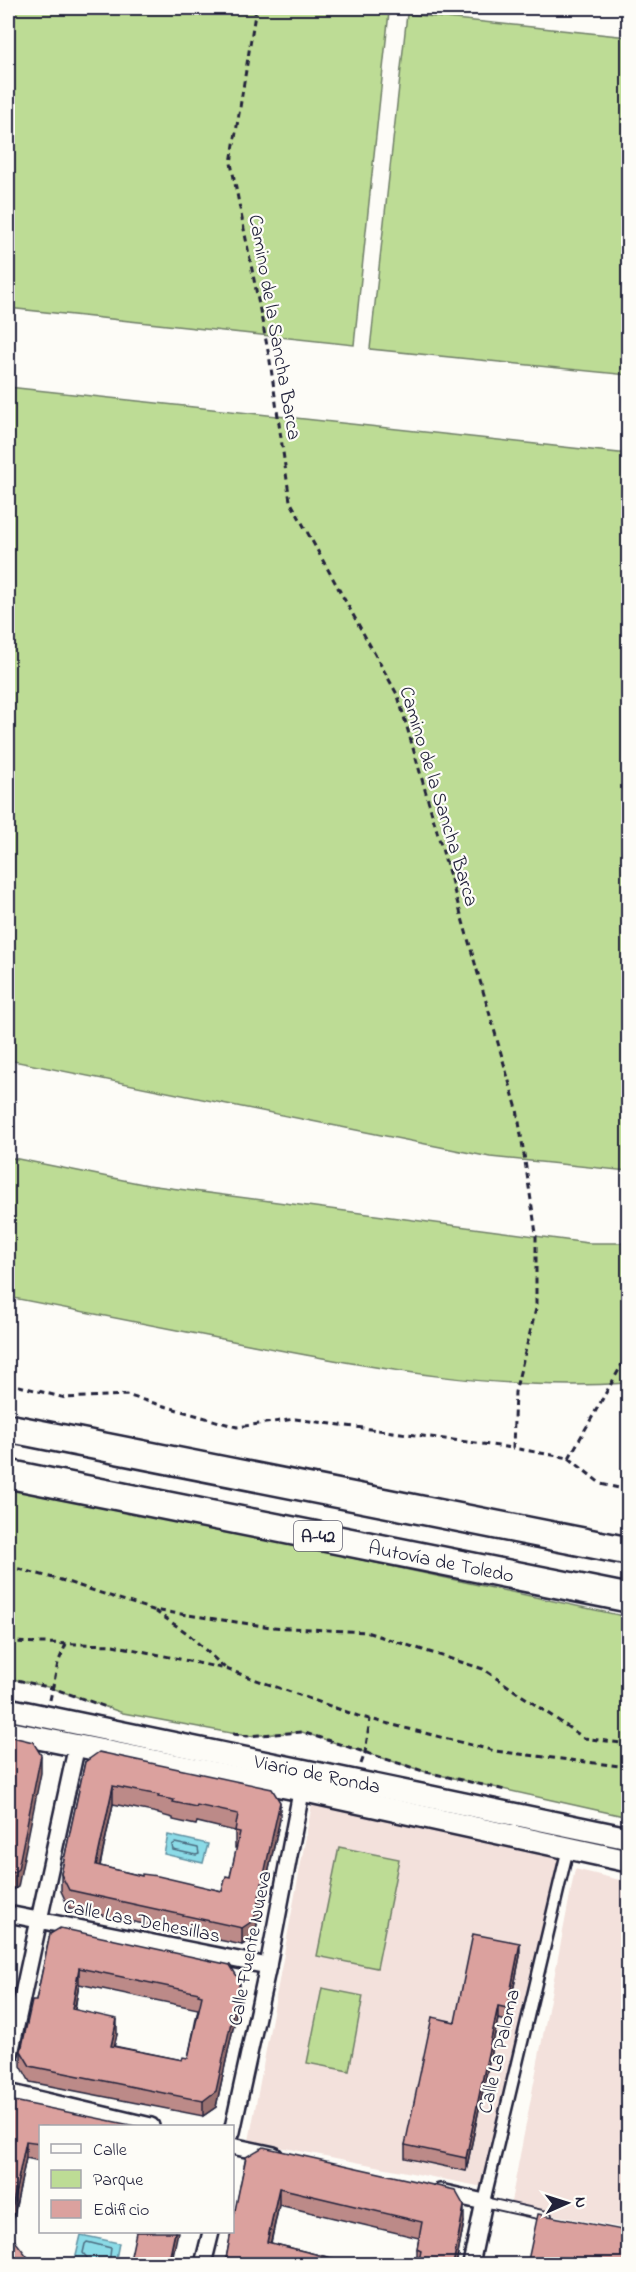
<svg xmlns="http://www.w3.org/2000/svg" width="636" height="2272" font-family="'Indie Flower',sans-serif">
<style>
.built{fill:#f3e1dc}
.green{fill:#bddc95;stroke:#707f68;stroke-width:1.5}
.water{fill:#8bdbe7;stroke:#6191a2;stroke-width:1.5}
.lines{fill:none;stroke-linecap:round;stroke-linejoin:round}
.shore{stroke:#4c6c80;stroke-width:1.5}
.service-casing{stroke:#22223b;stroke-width:12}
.pedestrian-casing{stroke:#22223b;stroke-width:15}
.minor-casing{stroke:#22223b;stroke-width:20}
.secondary-casing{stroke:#22223b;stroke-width:26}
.motorway-casing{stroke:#22223b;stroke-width:32}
.path{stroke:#22223b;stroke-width:3;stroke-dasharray:6 4.5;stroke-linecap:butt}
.service{stroke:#fdfcf7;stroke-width:8}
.pedestrian{stroke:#fdfcf7;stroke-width:10}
.minor{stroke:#fdfcf7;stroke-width:15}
.secondary{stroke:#fdfcf7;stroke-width:21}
.motorway{stroke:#fdfcf7;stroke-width:27}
.wall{fill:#bc8a88;stroke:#22223b;stroke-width:1.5;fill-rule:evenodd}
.shaded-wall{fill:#99716f;stroke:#22223b;stroke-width:1.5}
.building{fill:#dba19e;stroke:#22223b;stroke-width:1.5;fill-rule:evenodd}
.labels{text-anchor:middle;stroke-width:4.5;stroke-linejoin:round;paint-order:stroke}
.shield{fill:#fdfcf7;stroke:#646373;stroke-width:1.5}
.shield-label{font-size:18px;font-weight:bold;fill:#22223b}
.street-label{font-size:20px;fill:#22223b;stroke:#fdfcf7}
</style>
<rect width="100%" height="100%" fill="#fdfcf7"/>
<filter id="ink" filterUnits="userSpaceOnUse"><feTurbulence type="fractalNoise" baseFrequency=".0167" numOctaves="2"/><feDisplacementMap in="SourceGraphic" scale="12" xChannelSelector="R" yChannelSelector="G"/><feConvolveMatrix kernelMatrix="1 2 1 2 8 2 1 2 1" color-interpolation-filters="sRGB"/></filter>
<g filter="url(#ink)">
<!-- built -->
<g class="built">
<polygon points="312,1804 560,1859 483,2187 249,2141"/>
<polygon points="575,1869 628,1882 628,2229 510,2207"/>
</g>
<!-- green -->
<g class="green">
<polygon points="8,8 348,8 389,12 354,345 8,308"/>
<polygon points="407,14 628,37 628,375 370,349"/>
<polygon points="8,387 628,454 628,1171 490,1157 8,1060"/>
<path d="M8,1157L148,1185L588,1243H628V1383C502,1392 377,1369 253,1345C171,1329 89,1313 8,1297Z"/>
<polygon points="8,1484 628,1617 628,1817 426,1772 302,1732 247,1736 123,1713 52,1688 8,1678"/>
<polygon points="339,1847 399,1859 377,1968 317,1956"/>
<polygon points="322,1988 363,1996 349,2071 307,2063"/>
</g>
<!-- water -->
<g class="water">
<polygon points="168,1835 208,1844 203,1863 164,1854"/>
<polygon points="81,2235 119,2243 115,2264 96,2264 75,2260"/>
</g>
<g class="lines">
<!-- shore -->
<g class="shore">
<polygon points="175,1843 198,1848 199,1854 196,1855 173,1850 172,1845"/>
<polyline points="89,2264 88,2259 83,2253 85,2244 87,2242 111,2248 109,2264"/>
</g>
<defs>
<polyline id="service" points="484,2202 547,2216"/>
<polyline id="pedestrian" points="484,2202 568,1848"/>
<g id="minor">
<polyline points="8,1914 268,1966"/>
<polyline points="8,2063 77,1745"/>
<polyline points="8,2092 151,2126"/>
<polyline points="232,2132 268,1966 303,1782"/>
<polyline points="232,2146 274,2155"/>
<polyline points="440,2192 484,2202 471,2264"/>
<polyline points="203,2264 211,2232"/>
</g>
<g id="secondary">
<path id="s1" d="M8,1709L628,1838"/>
<polyline points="8,1732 301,1790 628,1861"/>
</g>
<g id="motorway">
<polyline points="8,1428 628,1551"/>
<path id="s2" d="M8,1474L628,1598"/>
</g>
</defs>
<!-- service casing -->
<use href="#service" class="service-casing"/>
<!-- pedestrian casing -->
<use href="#pedestrian" class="pedestrian-casing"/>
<!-- minor casing -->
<use href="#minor" class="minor-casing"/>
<!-- secondary casing -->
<use href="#secondary" class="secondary-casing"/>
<!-- motorway casing -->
<use href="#motorway" class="motorway-casing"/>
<!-- path -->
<g class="path">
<polyline points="256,8 231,163 270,361 290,501 398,696 517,1109 536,1233 536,1309 515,1392 513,1448 569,1458"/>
<path d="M628,1192C621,1208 625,1235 628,1252"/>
<polyline points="8,1383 65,1398 126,1395 237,1427 295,1419 513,1448"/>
<polyline points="569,1458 624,1361 628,1331"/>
<polyline points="569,1458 601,1484 628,1490"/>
<polyline points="8,1566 61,1580 153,1610 271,1627 366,1632 483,1669 584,1738 628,1744"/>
<polyline points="155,1611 187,1633 226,1669"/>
<polyline points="8,1642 113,1645 226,1669 358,1716 495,1751 628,1767"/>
<polyline points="8,1678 52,1688 109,1708"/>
<polyline points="50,1700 58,1663 66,1644"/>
<polyline points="233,1734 247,1736 302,1732 426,1772 505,1790"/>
<polyline points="361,1764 365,1753 370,1719"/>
<polyline points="625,1767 628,1758"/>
</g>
<!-- service -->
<use href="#service" class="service"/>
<!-- pedestrian -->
<use href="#pedestrian" class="pedestrian"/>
<!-- minor -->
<use href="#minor" class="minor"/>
<!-- secondary -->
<use href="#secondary" class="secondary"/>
<!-- motorway -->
<use href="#motorway" class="motorway"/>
</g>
<!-- wall -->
<g class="wall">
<path d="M85,1762L280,1819L254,1938L242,1945L69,1908L61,1891V1874ZM113,1804L158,1813V1814L173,1818V1820L196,1825L197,1822L235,1831V1848H237L230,1877L222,1891L142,1876L100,1866Z"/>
<path d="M50,1934L240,1996L216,2107L203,2116L30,2082L21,2066V2051L36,2001ZM79,1984L198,2009L188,2058L182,2060L114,2046L117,2034L75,2010Z"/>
<polygon points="520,1956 507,2021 498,2019 466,2171 405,2158 405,2145 455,2022"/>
<polygon points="8,2102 40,2127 40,2161 26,2158 10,2234 8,2265"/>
<polygon points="246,2157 464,2222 456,2265 417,2265 417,2249 419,2238 279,2205 271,2243 359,2265 226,2265 226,2259"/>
</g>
<!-- shaded-wall -->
<g class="shaded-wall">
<polygon points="41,1755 41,1773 18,1887 8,1893 8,1876"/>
<polygon points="113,1786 113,1804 96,1883 96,1865"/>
<polygon points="280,1802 280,1819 254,1938 242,1945 242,1928"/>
<polygon points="10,1934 10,1948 8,1961 8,1947"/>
<polygon points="520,1943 520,1956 507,2021 507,2008"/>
<polygon points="79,1968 79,1984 72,2025 72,2009"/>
<polygon points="240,1981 240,1996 216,2107 203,2116 203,2101"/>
<polygon points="498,2006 498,2019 466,2171 466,2158"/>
<polygon points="117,2019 117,2034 111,2061 111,2046"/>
<polygon points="26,2141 26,2158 8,2245 8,2227"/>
<polygon points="279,2188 279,2205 267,2259 267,2242"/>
<polygon points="464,2206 464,2222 456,2265 453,2265"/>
<polygon points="175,2232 178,2232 171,2265 168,2265"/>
</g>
<!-- building -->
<g class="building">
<polygon points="8,1736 33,1742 41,1755 18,1869 8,1876"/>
<path d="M99,1752L272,1789L280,1802L254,1920L242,1928L69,1890L61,1874L85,1762ZM113,1786L159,1795L158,1797L174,1800L173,1802L196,1807L197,1805L238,1814L235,1831L240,1832L230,1877L226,1876L222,1891L158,1876L142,1874V1876L96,1865Z"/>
<path d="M60,1928L230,1965L240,1981L216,2091L203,2101L30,2066L21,2051L32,2001H36L50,1934ZM79,1968L199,1993L198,1995L202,1996L188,2058L183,2057L182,2060L111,2046L117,2019L72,2009Z"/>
<polygon points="8,1929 10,1934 8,1947"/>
<polygon points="473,1934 520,1943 507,2008 498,2006 466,2158 405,2145 432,2017 455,2022"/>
<polygon points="9,2100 140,2127 40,2127 40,2143 26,2141 8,2227 8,2102"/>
<polygon points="263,2147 455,2190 464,2206 453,2265 418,2265 421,2251 417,2249 422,2222 279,2188 267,2242 359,2265 229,2265 226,2259 231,2232 232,2232 232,2225 246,2157"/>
<polygon points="538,2214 628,2231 628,2265 527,2265"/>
<polygon points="8,2232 34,2265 8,2265"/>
<polygon points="136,2232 175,2232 168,2265 129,2265"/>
</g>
</g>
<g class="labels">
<!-- shield labels -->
<rect class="shield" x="294" y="1521" width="48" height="30" rx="4.5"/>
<g class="shield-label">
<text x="318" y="1542">A-42</text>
</g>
<!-- street labels -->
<g class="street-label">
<text transform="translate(276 327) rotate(80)" y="7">Camino de la Sancha Barca</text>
<text transform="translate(440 796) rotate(73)" y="7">Camino de la Sancha Barca</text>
<text dy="7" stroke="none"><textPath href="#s2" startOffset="442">Autovía de Toledo</textPath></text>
<text dy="7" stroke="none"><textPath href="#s1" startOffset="316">Viario de Ronda</textPath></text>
<text transform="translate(142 1920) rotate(11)" y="7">Calle Las Dehesillas</text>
<text transform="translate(249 1948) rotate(-79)" y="7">Calle Fuente Nueva</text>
<text transform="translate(498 2051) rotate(-77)" y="7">Calle La Paloma</text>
</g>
</g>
<!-- margin -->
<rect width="636" height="2272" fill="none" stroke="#fdfcf7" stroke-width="30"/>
<rect x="15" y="15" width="606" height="2242" fill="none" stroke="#22223b" stroke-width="2" filter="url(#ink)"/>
<!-- legend -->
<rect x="39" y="2125" width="195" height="108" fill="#fdfcf7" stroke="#a5a5ac" stroke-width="1.5"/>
<rect x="51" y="2144" width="30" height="9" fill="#fdfcf7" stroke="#a5a5ac" stroke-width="1.5"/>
<text x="93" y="2155" font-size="18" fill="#22223b">Calle</text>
<rect x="51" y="2170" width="30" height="18" fill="#bddc95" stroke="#a5a5ac" stroke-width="1.5"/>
<text x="93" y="2185" font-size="18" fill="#22223b">Parque</text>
<rect x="51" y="2200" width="30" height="18" fill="#dba19e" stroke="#a5a5ac" stroke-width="1.5"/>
<text x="93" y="2215" font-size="18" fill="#22223b">Edificio</text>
<!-- north arrow -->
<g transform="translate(567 2203) rotate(87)" stroke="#fdfcf7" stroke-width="4.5" paint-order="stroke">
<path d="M0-4.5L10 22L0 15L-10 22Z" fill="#22223b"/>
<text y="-9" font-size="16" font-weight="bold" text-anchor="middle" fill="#22223b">N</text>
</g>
</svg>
